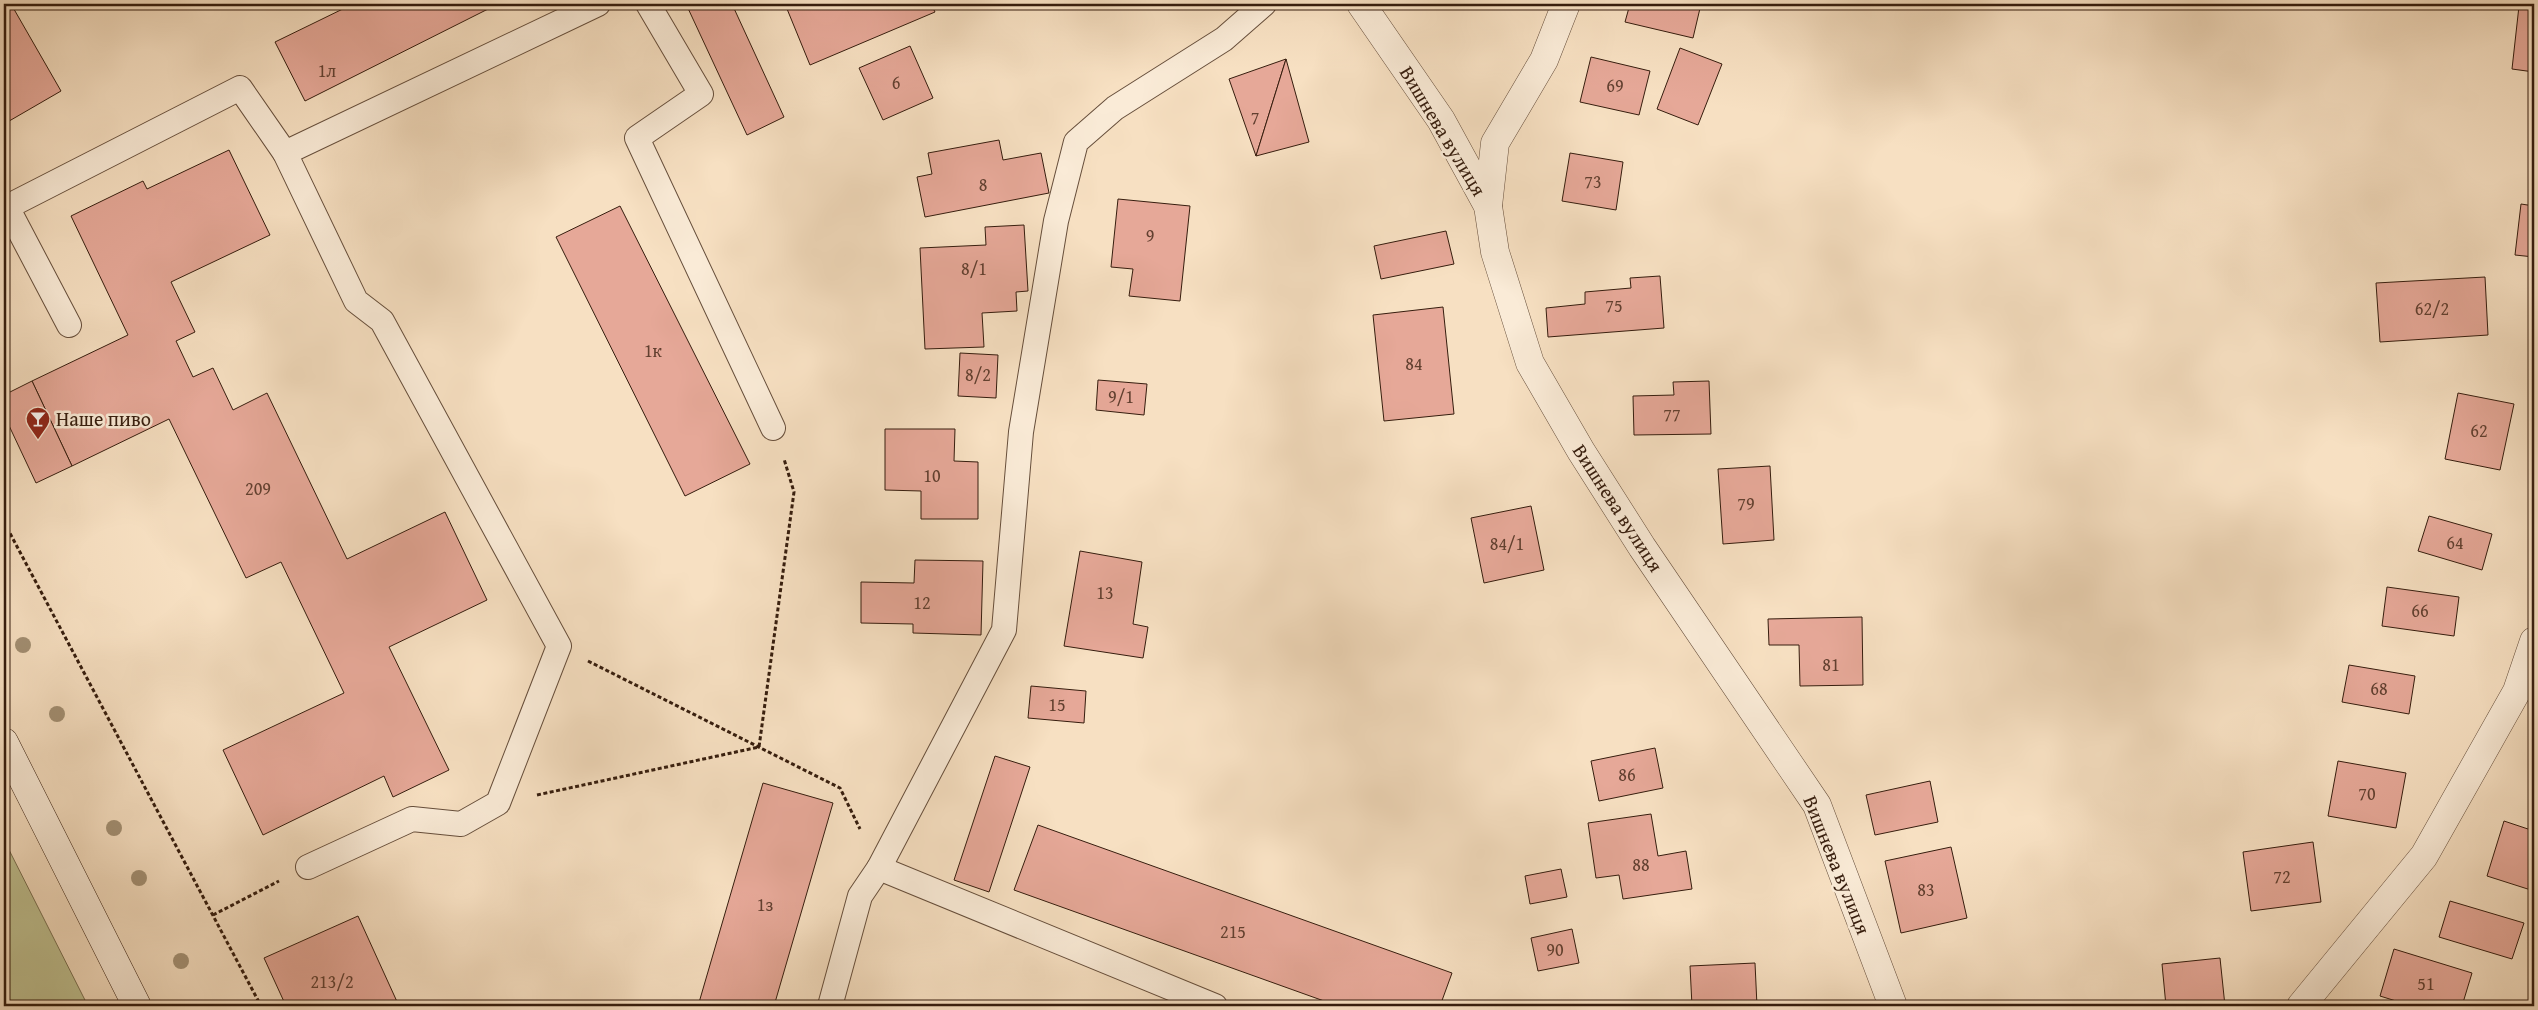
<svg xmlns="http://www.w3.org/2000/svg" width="2538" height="1010" font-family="'Gentium Book Plus',serif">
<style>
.green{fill:#bfc191;stroke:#7a6f50}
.building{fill:#e6a898;stroke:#361d0e}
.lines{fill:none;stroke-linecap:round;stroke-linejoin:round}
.service-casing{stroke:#664e3b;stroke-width:26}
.minor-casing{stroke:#664e3b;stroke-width:29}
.secondary-casing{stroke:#361d0e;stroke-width:29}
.path{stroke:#361d0e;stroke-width:3;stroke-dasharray:4 2.5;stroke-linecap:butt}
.service{stroke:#faebd7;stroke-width:24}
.minor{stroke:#faebd7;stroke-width:28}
.secondary{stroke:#faebd7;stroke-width:28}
.tree{fill:#a39074}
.labels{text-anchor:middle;stroke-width:5;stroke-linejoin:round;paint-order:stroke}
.number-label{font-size:18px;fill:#624030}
.street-label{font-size:20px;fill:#361d0e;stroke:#faebd7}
.poi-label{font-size:20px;fill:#361d0e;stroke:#faebd7;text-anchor:start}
</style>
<rect width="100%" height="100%" fill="#f7e0c2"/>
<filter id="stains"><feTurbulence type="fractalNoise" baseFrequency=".004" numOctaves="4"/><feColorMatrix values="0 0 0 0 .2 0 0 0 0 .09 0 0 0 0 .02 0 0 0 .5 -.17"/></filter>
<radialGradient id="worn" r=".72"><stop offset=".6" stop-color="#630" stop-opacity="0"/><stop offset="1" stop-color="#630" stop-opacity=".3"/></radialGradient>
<!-- green -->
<polygon class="green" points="4,840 88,1006 4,1006"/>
<!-- building -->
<g class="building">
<polygon points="4,4 11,4 61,91 4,124"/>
<polygon points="353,4 498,4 305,101 275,42"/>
<polygon points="686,4 732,4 784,117 747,135"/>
<polygon points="785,4 931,4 935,12 810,65"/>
<polygon points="1630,4 1701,4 1693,38 1625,22"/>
<polygon points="2519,6 2534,7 2534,72 2512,69"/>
<polygon points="910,46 933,98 883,120 859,68"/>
<polygon points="1680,48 1722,64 1698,125 1657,109"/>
<polygon points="1591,57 1650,71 1639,115 1580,102"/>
<polygon points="1286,59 1256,156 1229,79"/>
<polygon points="1286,59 1309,142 1256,156"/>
<polygon points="2529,116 2534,116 2534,161 2530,161"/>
<polygon points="999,140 1003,160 1041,153 1049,193 925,217 917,177 932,174 928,153"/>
<polygon points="229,150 270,235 171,282 195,332 176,341 193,377 213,368 233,410 267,393 347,559 445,512 487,600 389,647 449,770 393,797 384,776 263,835 223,750 344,693 281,562 246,578 169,419 72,466 32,381 128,335 71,216 143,181 147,189"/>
<polygon points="1570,153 1623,162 1616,210 1562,201"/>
<polygon points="1118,199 1190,206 1180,301 1129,296 1133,269 1111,267"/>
<polygon points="2521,204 2534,206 2534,257 2515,255"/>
<polygon points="620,206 750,464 685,496 556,237"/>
<polygon points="1024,225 1028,291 1016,292 1017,311 982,313 984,347 925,349 920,248 986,245 985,227"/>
<polygon points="1446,231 1454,264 1381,279 1374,246"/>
<polygon points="1660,276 1664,328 1548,337 1546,308 1585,304 1585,292 1631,288 1630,278"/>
<polygon points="2485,277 2488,335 2380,342 2376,283"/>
<polygon points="1443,307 1454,414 1384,421 1373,315"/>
<polygon points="960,353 998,355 996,398 958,396"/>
<polygon points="1098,380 1147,384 1144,415 1096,410"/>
<polygon points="32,381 72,466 36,483 4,415 4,395"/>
<polygon points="1709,381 1711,434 1634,435 1633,396 1674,395 1673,382"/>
<polygon points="2458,393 2514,404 2500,470 2445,459"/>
<polygon points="885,429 955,429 954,461 978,462 978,519 921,519 921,491 885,490"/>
<polygon points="1770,466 1774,540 1723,544 1718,469"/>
<polygon points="1531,506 1544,570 1484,583 1471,518"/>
<polygon points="2429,516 2492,534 2482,570 2418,551"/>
<polygon points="1080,551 1142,562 1133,624 1148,627 1143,658 1064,646"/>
<polygon points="915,560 983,561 981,635 913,633 913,624 861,623 861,582 914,583"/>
<polygon points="2387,587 2459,597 2454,636 2382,626"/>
<polygon points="1862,617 1863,685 1800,686 1799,645 1769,645 1768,619"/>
<polygon points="2349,665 2415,676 2409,714 2342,702"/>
<polygon points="1031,686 1086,691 1084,723 1028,718"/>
<polygon points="1655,748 1663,788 1599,801 1591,761"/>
<polygon points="995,756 1030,767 989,892 954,880"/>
<polygon points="2338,761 2406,773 2396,828 2328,816"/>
<polygon points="1930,781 1938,822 1875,835 1866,795"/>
<polygon points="763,783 833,803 774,1006 698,1006"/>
<polygon points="1651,814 1658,856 1686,851 1692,889 1623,899 1619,875 1596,878 1588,823"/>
<polygon points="2504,821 2534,831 2534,891 2487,876"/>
<polygon points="1038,825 1452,973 1440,1006 1338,1006 1014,890"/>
<polygon points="2313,842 2321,902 2251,911 2243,852"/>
<polygon points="1951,847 1967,918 1901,933 1885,861"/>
<polygon points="1561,869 1567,897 1530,904 1525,876"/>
<polygon points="2450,901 2524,923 2512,959 2439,937"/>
<polygon points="358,916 399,1006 286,1006 264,958"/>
<polygon points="1572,929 1579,963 1538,971 1531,938"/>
<polygon points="2394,949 2472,973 2462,1006 2412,1006 2380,996"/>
<polygon points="2220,958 2225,1006 2166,1006 2162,964"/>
<polygon points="1755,963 1757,1006 1692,1006 1690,966"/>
</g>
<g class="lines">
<defs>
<g id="service">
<polyline points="648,4 701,94 637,138 773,428"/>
<polyline points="285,153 356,301 382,321 559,646 498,803 461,824 412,819 308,867"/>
<polyline points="69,325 7,207 240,88 285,153 598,4"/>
<polyline points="879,868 1004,630 1021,432 1056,221 1076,142 1115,108 1224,39 1264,4"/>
<polyline points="830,1006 860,896 879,868 1215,1006"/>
</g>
<g id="minor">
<polyline points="1361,4 1441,120 1488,206 1495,252 1530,363 1581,451 1642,547 1817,805 1893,1006"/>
<polyline points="1488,206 1495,143 1544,60 1566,4"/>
<polyline points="2301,1006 2424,856 2517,691 2534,641"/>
</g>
<polyline id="secondary" points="4,742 137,1006"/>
</defs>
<!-- service casing -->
<use href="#service" class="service-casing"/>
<!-- minor casing -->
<use href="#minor" class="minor-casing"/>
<!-- secondary casing -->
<use href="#secondary" class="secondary-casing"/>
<!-- path -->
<g class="path">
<polyline points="4,522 261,1006"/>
<polyline points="588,661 840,788 860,829"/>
<polyline points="537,795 759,747 794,492 784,459"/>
<polyline points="213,915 279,881"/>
</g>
<!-- service -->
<use href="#service" class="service"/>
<!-- minor -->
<use href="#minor" class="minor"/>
<!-- secondary -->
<use href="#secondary" class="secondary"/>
</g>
<!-- trees -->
<g class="tree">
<circle cx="23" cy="645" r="8"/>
<circle cx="57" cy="714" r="8"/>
<circle cx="114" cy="828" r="8"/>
<circle cx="139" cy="878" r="8"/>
<circle cx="181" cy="961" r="8"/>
</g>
<!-- icons -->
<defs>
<symbol id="bar-pin" viewBox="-11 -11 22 30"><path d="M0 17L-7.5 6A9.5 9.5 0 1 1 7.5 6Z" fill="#8f2418" stroke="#faebd7"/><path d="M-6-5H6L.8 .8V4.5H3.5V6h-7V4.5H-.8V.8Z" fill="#fff"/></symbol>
</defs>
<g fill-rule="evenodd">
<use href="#bar-pin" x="24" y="405" width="28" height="38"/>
</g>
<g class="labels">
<!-- number labels -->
<g class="number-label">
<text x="327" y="77">1л</text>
<text x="896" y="89">6</text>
<text x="1615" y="92">69</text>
<text x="1255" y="124">7</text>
<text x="1593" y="188">73</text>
<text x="983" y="191">8</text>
<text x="1150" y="242">9</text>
<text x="974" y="275">8/1</text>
<text x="1614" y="312">75</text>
<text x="2432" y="315">62/2</text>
<text x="653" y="357">1к</text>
<text x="1414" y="370">84</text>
<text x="978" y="381">8/2</text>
<text x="1121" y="403">9/1</text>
<text x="1672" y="421">77</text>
<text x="2479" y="437">62</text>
<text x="932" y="482">10</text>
<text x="258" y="495">209</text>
<text x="1746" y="510">79</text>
<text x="2455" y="549">64</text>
<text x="1507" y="550">84/1</text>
<text x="1105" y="599">13</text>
<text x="922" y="609">12</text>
<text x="2420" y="617">66</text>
<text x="1831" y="671">81</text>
<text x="2379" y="695">68</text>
<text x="1057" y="711">15</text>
<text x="1627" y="781">86</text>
<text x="2367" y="800">70</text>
<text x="1641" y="871">88</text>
<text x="2282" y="883">72</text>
<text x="1926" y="896">83</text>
<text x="765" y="911">1з</text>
<text x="1233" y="938">215</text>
<text x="1555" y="956">90</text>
<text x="332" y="988">213/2</text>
<text x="2426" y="990">51</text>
</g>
<!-- street labels -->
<g class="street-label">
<text transform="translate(1443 131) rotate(59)" y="7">Вишнева вулиця</text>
<text transform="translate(1618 508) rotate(57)" y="7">Вишнева вулиця</text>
<text transform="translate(1837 865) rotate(68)" y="7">Вишнева вулиця</text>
</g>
<!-- poi labels -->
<g class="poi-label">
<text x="56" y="426">Наше пиво</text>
</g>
</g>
<!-- margin -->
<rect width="2538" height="1010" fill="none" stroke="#f7e0c2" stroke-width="20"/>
<rect x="5" y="5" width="2528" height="1000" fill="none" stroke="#361d0e" stroke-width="2.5"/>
<rect x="10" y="10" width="2518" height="990" fill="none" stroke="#361d0e"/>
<rect width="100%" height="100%" filter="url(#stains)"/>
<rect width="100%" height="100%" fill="url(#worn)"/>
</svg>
